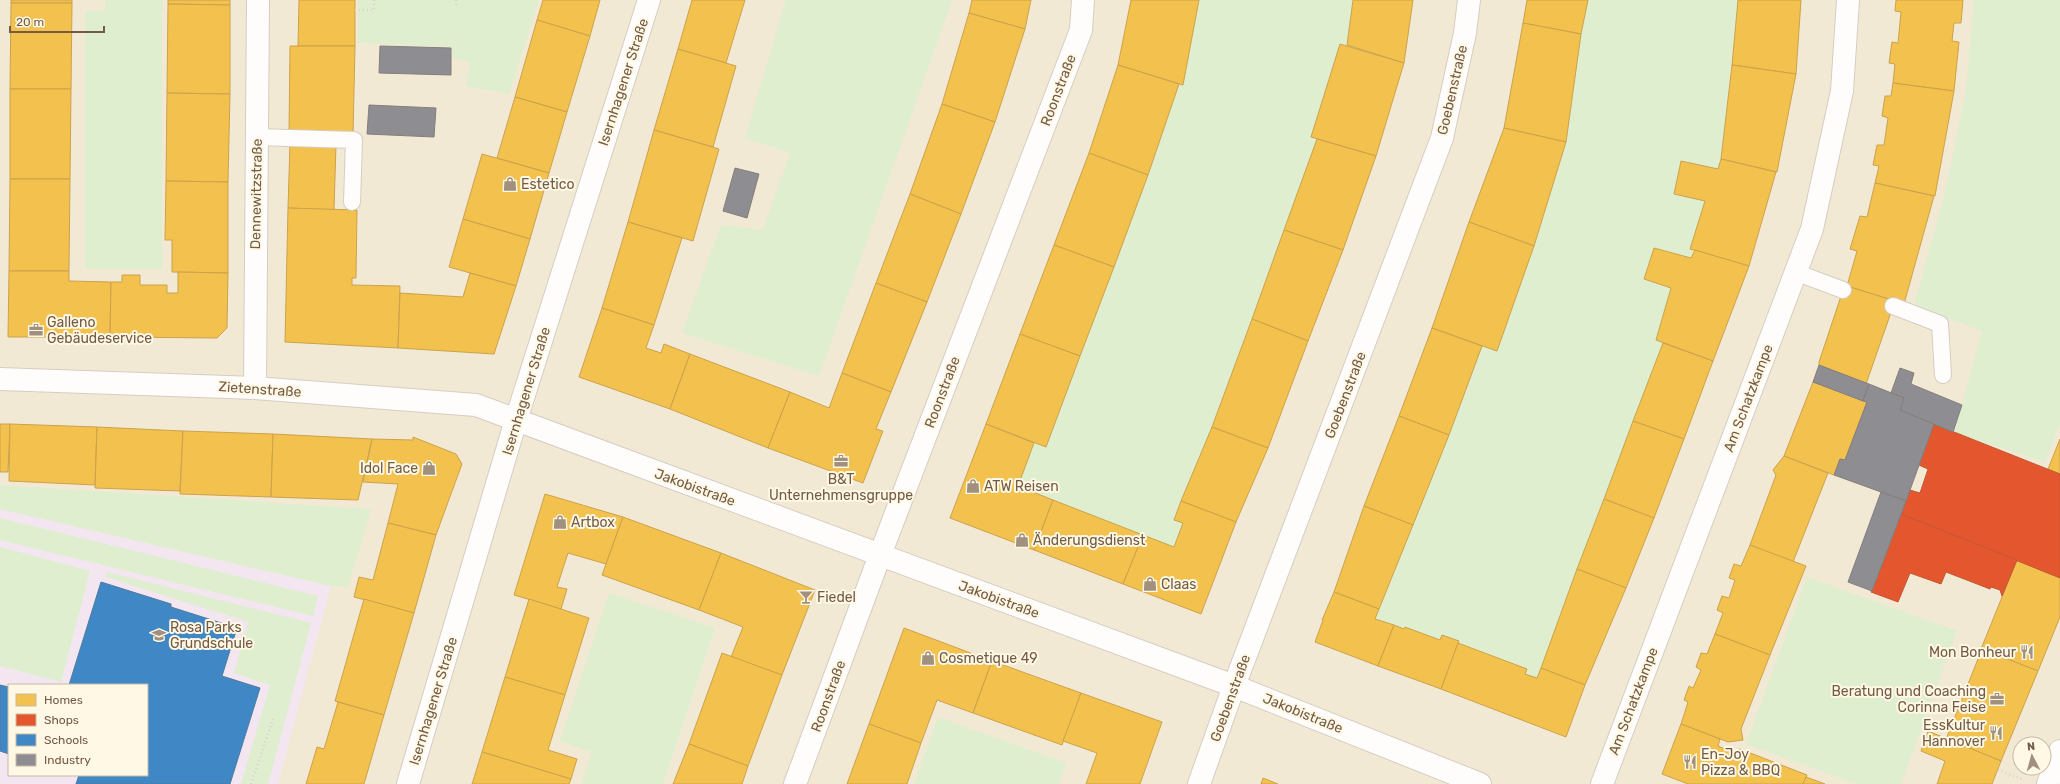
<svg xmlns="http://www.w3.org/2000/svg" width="2060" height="784" font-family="Rubik,sans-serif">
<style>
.residential{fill:#f2e9d5;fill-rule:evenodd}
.education{fill:#f3e6f0;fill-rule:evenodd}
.green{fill:#deeecf}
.homes{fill:#f2c14e;stroke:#cca24c}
.shops{fill:#e4572e;stroke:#c25835}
.schools{fill:#3f88c5;stroke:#4f7a9f}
.industry{fill:#8d8d92;stroke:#857e7b}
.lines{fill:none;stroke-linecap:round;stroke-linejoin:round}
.lane-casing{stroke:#d5cdc1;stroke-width:18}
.street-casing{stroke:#d5cdc1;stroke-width:24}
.secondary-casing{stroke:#d6cdc2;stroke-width:24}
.path{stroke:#d9d2ca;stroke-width:2.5;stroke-dasharray:1 3;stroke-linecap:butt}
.lane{stroke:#fefdfb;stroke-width:16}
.street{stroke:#fefdfb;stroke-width:22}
.secondary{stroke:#fefdfb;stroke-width:22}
.labels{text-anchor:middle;stroke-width:4;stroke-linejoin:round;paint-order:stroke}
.street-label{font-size:14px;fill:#735b46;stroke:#fff8e5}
.poi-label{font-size:14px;fill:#735b46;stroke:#fff8e5;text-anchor:start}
</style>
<rect width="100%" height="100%" fill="#f6f2e5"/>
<!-- residential -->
<path class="residential" d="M0,0H2060V784H0ZM9,685H147V775H9ZM2020,744H2044V768H2020Z"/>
<!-- education -->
<path class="education" d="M0,509L331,586L278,784H0ZM9,685H147V775H9Z"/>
<!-- green -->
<g class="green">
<polygon points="105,0 162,0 162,269 85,269 85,11 105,11"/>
<polygon points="358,0 539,0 509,94 466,86 470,62 452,58 452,47 358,43"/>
<polygon points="786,0 952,0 819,376 682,333 721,225 763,230 790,153 745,138"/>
<polygon points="1199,0 1353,0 1347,45 1340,44 1311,137 1317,139 1212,427 1175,520 1183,523 1174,547 1018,486 1034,443 1046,447 1148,175 1179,84 1183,84"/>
<polygon points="1588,0 1738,0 1721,159 1718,169 1682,161 1674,193 1705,201 1695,250 1691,258 1654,248 1644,278 1671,288 1656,339 1663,343 1537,678 1525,674 1527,669 1458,643 1440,640 1406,627 1404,629 1375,619 1449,435 1482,346 1497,350 1534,246 1566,142 1581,34"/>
<polygon points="1974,0 2060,0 2060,423 2045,462 1953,432 1962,405 1982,331 1914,306 1944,197 1966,91"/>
<polygon points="0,485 371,509 348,587 331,586 0,509"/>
<polygon points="0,518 318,596 313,616 0,540"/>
<polygon points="0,547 90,571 61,682 0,666"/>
<polygon points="107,572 311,623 268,784 241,784 270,685 234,673 248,622 106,577"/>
<polygon points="1807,577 1957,631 1901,784 1857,784 1746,744"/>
<polygon points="609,593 715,628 663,784 582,784 592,752 560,741"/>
<polygon points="938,717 1066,763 1059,784 914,784"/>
</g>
<!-- homes -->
<g class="homes">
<rect x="11" y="0" width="61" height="3"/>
<polygon points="168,0 230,0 230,5 168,4"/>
<polygon points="299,0 355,0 355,46 298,46"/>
<polygon points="543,0 600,0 590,36 537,20"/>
<polygon points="692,0 745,0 726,63 678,49"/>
<polygon points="972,0 1031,0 1025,29 969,13"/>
<polygon points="1131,0 1199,0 1183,85 1118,65"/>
<polygon points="1353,0 1413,0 1404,63 1347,45"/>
<polygon points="1527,0 1588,0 1581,34 1523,23"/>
<polygon points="1738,0 1801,0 1796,74 1732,65"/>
<polygon points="1896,0 1963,0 1961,23 1954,23 1952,41 1959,42 1954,91 1893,83 1895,64 1889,63 1892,42 1898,43 1901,12 1895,11"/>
<polygon points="11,3 72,3 71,89 10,89"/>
<polygon points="168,4 230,5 230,94 167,93"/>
<polygon points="969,13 1025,29 995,122 942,104"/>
<polygon points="537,20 590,36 567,112 515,97"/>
<polygon points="1523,23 1581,34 1566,142 1504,128"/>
<polygon points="1340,44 1404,63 1376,156 1311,137"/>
<polygon points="290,46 355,46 353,134 289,133"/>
<polygon points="678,49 736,66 713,147 654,130"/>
<polygon points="1118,65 1179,84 1148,175 1089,153"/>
<polygon points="1732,65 1796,74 1777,172 1721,159"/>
<polygon points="1893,83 1954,91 1935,196 1875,183 1879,166 1873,165 1877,145 1884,145 1888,118 1882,116 1885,96 1891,96"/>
<polygon points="10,89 71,89 70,179 10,179"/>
<polygon points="167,93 230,94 228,182 166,181"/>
<polygon points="515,97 567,112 549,173 497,158"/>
<polygon points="942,104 995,122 961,214 910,194"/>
<polygon points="1504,128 1566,142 1534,246 1469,222"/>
<polygon points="654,130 719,149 693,241 628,222"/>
<polygon points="1317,139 1376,156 1343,250 1284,230"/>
<polygon points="290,143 336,144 334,210 288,208"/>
<polygon points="1089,153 1148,175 1114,267 1054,245"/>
<polygon points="482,154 549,173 530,239 463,219"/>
<polygon points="1721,159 1776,172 1749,266 1690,249 1705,201 1674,194 1681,161 1718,169"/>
<polygon points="10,179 70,179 69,271 9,271"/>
<polygon points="166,181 228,182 228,273 172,272 172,240 165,240"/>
<polygon points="1875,183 1934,196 1904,304 1847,286 1857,251 1850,249 1860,216 1867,217"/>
<polygon points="910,194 961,214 927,302 876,283"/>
<polygon points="288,208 357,210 356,278 352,278 352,285 400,286 398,348 285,342"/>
<polygon points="463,219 530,239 516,286 449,267"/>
<polygon points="628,222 682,238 654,325 602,308"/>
<polygon points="1469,222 1534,246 1497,351 1432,328"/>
<polygon points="1284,230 1343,250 1308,341 1252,319"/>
<polygon points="1054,245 1114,267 1080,356 1020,334"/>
<polygon points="1654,248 1691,258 1695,250 1749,266 1713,361 1656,340 1671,288 1644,279"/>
<polygon points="9,271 69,271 69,281 111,282 110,337 8,337"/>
<polygon points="178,272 228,273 227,328 217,338 110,337 111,282 122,282 122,275 140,275 140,285 167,285 167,293 178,293"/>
<polygon points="470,273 516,286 494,354 398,348 400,293 463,297"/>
<polygon points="876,283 927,302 891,392 842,373"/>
<polygon points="1847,286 1895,301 1866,384 1819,365 1819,362 1844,287"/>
<polygon points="602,308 654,325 646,348 661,353 664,344 690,354 670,409 579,377"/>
<polygon points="1252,319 1308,341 1268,448 1212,427"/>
<polygon points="1432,328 1482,346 1449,435 1399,416"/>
<polygon points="1020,334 1080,356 1046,447 986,424"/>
<polygon points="1663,343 1713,361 1684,439 1633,421"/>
<polygon points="690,354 790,392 768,448 670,409"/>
<polygon points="842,373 891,392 876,429 883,431 863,483 768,448 790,392 829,408"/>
<polygon points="1813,382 1867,402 1845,460 1840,459 1834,475 1784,456"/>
<polygon points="1399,416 1449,435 1413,525 1364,506"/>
<polygon points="1633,421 1684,439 1654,518 1604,499"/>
<polygon points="0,424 10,424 8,472 0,472"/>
<polygon points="10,424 97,427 95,485 9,481"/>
<polygon points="986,424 1034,443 1018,486 1053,500 1034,550 950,518"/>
<polygon points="97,427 183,431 180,491 95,488"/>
<polygon points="1212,427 1268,448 1236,522 1181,501"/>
<polygon points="183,431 273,434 271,497 180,494"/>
<polygon points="273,434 372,439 358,500 271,497"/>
<polygon points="413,437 456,454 462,464 436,535 388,523 398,484 363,482 372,439 413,440"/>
<polygon points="2060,439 2060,474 2048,469"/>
<polygon points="1784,456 1828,473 1793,562 1750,545 1776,475 1773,470"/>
<polygon points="545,494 623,517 606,564 568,553 557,587 567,589 561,609 514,595"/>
<polygon points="1604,499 1654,518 1626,588 1577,569"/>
<polygon points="1053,500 1143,535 1123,584 1034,550"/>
<polygon points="1181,501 1236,522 1201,614 1123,584 1143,535 1174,547 1183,523 1174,520"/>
<polygon points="1364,506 1413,525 1379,609 1334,592"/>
<polygon points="623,517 721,553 699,610 602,575"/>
<polygon points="388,523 436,535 414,613 354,597 359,577 373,580"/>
<polygon points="1750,545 1806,566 1770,655 1715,634 1723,613 1717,610 1722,596 1729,598 1735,580 1729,578 1734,564 1741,566"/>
<polygon points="721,553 815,590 782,675 731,657 743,627 699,610"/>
<polygon points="2017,560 2060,578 2060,617 2038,671 1981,649"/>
<polygon points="1577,569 1626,588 1585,685 1541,668"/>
<polygon points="1334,592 1379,609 1375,619 1394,625 1378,666 1315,642 1323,620 1322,620"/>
<polygon points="364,599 414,613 384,715 335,701"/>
<polygon points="529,599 589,618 565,695 505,677"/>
<polygon points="1394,625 1404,629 1405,627 1440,640 1442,635 1459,641 1441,689 1378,666"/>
<polygon points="904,628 992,661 973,713 937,700 921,743 869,724"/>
<polygon points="1715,634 1770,655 1741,729 1743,740 1728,742 1681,724 1688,702 1684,700 1689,686 1693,688 1701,670 1696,667 1701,653 1707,654"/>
<polygon points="1458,643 1527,669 1525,674 1537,678 1541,668 1585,685 1566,737 1441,689"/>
<polygon points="1982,649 2038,671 2001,761 1946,739"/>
<polygon points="722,653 782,675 748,766 689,744"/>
<polygon points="992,661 1081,693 1062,745 973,713"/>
<polygon points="505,677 565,695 548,750 577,759 571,779 482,752"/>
<polygon points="1081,693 1162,722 1140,784 1086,784 1097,753 1063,741"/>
<polygon points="338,702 384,715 364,784 306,784 317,747 324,749"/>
<polygon points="869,724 921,743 907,784 847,784"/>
<polygon points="1681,724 1720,739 1718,746 1732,752 1740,749 1807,775 1803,784 1688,784 1662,774"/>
<polygon points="1928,731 2001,761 1992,784 1937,784 1945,761 1921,751"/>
<polygon points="689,744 748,766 742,784 673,784"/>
<polygon points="482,752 571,779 569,784 472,784"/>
<polygon points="1806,777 1825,784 1803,784"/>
<polygon points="1263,778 1278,784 1261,784"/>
</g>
<!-- shops -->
<g class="shops">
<polygon points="1934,424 2060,474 2060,578 1901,514 1910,490 1920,493 1928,469 1919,465"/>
<polygon points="1901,514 2017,560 2002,596 2000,590 1991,587 1990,589 1946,572 1941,584 1910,573 1898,602 1871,592"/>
</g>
<!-- schools -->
<g class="schools">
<polygon points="101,582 171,604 171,607 237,628 222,676 260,688 230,784 76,784 79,775 147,775 147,685 69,685"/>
<polygon points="0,685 9,687 9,754 0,751"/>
</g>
<!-- industry -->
<g class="industry">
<polygon points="380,46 451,48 451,75 379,73"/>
<polygon points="369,105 436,108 434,137 367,134"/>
<polygon points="735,168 759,174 747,218 723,211"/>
<polygon points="1819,365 1869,384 1863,401 1813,382"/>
<polygon points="1900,368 1914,373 1911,384 1962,405 1953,432 1900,410 1904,398 1891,393"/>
<polygon points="1869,384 1904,398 1900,410 1934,424 1906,501 1834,475 1840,459 1845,460 1867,402 1863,401"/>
<polygon points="1881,492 1906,501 1872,591 1848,582"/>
</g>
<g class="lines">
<defs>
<g id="lane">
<polyline points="257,137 354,140 352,202"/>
<polyline points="1795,272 1843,290"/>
<polyline points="1893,306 1940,324 1943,375"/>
</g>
<g id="street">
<polyline points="255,388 258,0"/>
<polyline points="408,784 516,420 649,0"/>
<polyline points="795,784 880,555 1081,30 1083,0"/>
<polyline points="1199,784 1234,686 1442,138 1465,33 1469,0"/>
<polyline points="1602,784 1812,229 1842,91 1848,0"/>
</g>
<g id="secondary">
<polyline points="0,379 255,388 476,405 1234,686 1480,784"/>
<polyline points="2048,784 2060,751"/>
</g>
</defs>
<!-- lane casing -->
<use href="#lane" class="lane-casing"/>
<!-- street casing -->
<use href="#street" class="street-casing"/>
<!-- secondary casing -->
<use href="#secondary" class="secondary-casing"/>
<!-- path -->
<g class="path">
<polyline points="456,0 457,8"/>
<polyline points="355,10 374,10 374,0"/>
<polyline points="1998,770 2022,779"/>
<polyline points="251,784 274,716"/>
</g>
<!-- lane -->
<use href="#lane" class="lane"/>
<!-- street -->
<use href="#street" class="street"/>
<!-- secondary -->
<use href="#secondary" class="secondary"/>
</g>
<!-- icons -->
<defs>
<symbol id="shop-bare" viewBox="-9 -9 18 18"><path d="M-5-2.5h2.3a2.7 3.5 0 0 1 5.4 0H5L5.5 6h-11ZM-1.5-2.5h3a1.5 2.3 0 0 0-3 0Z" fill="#a1907e" stroke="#fff8e5" stroke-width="2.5" paint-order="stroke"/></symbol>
<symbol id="office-bare" viewBox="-9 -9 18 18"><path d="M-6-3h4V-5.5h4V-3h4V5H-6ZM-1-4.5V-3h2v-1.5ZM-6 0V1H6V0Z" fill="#a1907e" stroke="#fff8e5" stroke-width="2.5" paint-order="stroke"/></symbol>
<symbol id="bar-bare" viewBox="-9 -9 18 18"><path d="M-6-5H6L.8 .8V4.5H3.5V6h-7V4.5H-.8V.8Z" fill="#a1907e" stroke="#fff8e5" stroke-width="2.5" paint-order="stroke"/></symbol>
<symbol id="school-bare" viewBox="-9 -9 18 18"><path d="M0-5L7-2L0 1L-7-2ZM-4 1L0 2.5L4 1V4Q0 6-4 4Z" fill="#a1907e" stroke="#fff8e5" stroke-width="2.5" paint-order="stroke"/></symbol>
<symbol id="restaurant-bare" viewBox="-9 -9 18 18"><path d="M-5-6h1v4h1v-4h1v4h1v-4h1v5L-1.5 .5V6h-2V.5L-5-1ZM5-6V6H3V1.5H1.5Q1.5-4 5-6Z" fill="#a1907e" stroke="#fff8e5" stroke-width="2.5" paint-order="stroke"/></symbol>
</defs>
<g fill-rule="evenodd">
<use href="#shop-bare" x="500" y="174" width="20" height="20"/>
<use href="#office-bare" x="26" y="320" width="20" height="20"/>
<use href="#office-bare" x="831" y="451" width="20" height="20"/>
<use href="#shop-bare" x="419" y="458" width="20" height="20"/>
<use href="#shop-bare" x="963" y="476" width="20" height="20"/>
<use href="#shop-bare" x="550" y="512" width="20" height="20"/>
<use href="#shop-bare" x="1012" y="530" width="20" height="20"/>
<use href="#shop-bare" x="1140" y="574" width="20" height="20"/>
<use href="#bar-bare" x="796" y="587" width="20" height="20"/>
<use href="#school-bare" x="149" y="625" width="20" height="20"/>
<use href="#restaurant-bare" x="2017" y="642" width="20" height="20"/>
<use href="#shop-bare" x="918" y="648" width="20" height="20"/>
<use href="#office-bare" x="1987" y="689" width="20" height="20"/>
<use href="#restaurant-bare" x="1986" y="723" width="20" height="20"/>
<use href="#restaurant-bare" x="1680" y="752" width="20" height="20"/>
</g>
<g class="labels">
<!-- street labels -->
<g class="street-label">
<text transform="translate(623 82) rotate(-72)" y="5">Isernhagener Straße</text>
<text transform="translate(1058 90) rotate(-69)" y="5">Roonstraße</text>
<text transform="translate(1452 90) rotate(-77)" y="5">Goebenstraße</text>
<text transform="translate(256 194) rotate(-89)" y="5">Dennewitzstraße</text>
<text transform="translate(260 389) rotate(4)" y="5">Zietenstraße</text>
<text transform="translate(526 391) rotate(-73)" y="5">Isernhagener Straße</text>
<text transform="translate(942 392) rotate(-69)" y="5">Roonstraße</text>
<text transform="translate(1345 395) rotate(-69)" y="5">Goebenstraße</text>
<text transform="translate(1748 398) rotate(-69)" y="5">Am Schatzkampe</text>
<text transform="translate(695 487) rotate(20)" y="5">Jakobistraße</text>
<text transform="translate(999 599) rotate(20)" y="5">Jakobistraße</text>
<text transform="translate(828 696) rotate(-70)" y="5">Roonstraße</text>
<text transform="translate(1230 698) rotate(-70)" y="5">Goebenstraße</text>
<text transform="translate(433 701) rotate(-73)" y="5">Isernhagener Straße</text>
<text transform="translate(1633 701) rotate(-69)" y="5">Am Schatzkampe</text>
<text transform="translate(1303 713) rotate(22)" y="5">Jakobistraße</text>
</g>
<!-- poi labels -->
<g class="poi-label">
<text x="521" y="189">Estetico</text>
<text x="47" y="327">Galleno<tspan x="47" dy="16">Gebäudeservice</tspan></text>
<text x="418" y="473" text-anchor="end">Idol Face</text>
<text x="841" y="484" text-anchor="middle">B&amp;T<tspan x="841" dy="16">Unternehmensgruppe</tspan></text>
<text x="984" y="491">ATW Reisen</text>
<text x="571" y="527">Artbox</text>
<text x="1033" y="545">Änderungsdienst</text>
<text x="1161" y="589">Claas</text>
<text x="817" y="602">Fiedel</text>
<text x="170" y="632">Rosa Parks<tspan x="170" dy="16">Grundschule</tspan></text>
<text x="2016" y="657" text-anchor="end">Mon Bonheur</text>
<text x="939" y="663">Cosmetique 49</text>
<text x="1986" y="696" text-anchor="end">Beratung und Coaching<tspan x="1986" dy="16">Corinna Feise</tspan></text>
<text x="1985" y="730" text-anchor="end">EssKultur<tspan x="1985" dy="16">Hannover</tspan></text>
<text x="1701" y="759">En-Joy<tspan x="1701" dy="16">Pizza &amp; BBQ</tspan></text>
</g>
</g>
<!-- legend -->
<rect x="8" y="684" width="140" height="92" fill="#fff8e5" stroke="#c7b9a5"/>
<rect x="16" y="694" width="20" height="12" fill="#f2c14e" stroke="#c7b9a5"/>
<text x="44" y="704" font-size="12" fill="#735b46">Homes</text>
<rect x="16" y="714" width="20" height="12" fill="#e4572e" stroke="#c7b9a5"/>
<text x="44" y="724" font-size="12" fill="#735b46">Shops</text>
<rect x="16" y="734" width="20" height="12" fill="#3f88c5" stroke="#c7b9a5"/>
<text x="44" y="744" font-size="12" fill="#735b46">Schools</text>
<rect x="16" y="754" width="20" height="12" fill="#8d8d92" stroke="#c7b9a5"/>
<text x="44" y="764" font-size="12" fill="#735b46">Industry</text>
<!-- north arrow -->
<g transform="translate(2032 756) rotate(354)"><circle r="19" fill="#fff8e5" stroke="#c7b9a5"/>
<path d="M0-3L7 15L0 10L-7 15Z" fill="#a1907e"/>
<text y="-6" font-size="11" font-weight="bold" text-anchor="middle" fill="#735b46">N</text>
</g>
<!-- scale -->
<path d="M10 26v6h94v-6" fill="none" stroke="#735b46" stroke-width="2"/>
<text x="16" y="26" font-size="12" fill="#735b46" stroke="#fff8e5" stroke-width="3" paint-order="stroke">20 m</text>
</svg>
